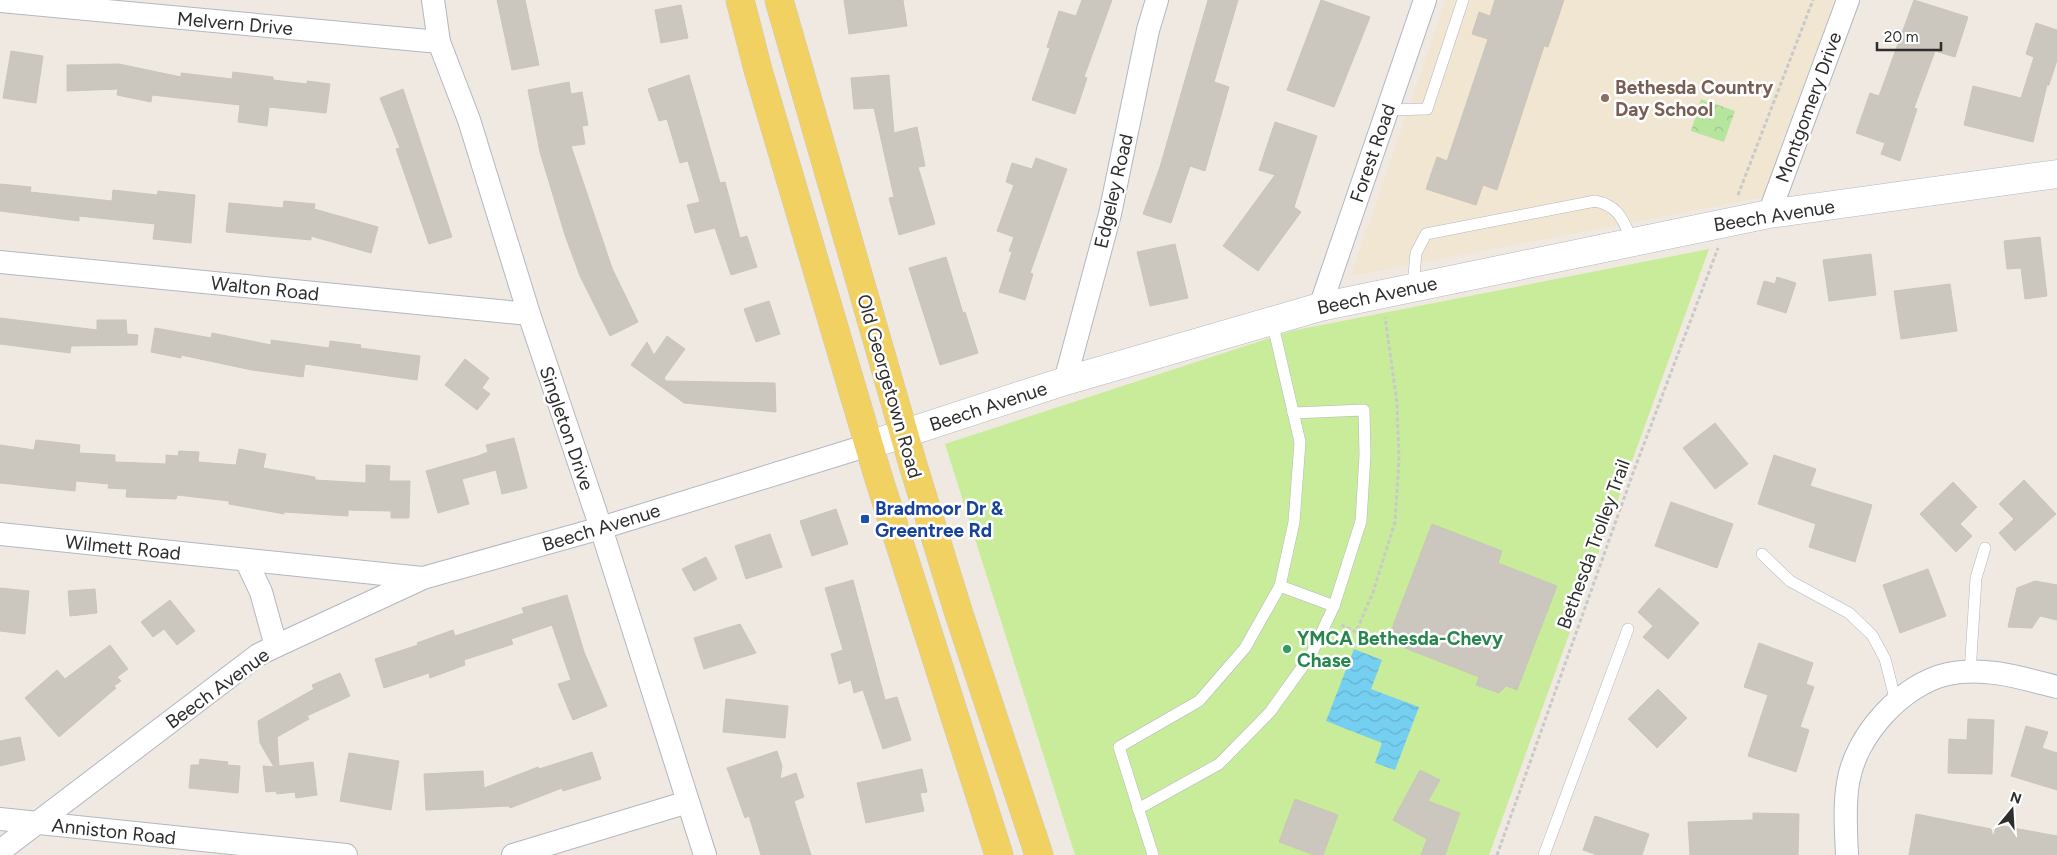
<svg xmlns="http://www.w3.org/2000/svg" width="2057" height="855" font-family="Figtree,sans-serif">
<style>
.education{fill:#f0e6d1}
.forest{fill:url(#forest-crowns)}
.pitch{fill:#c9ec9a}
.water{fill:url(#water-waves)}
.building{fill:#cbc7bf;stroke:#cbc5ba}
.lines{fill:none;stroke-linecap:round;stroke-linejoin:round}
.service-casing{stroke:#b4b7c1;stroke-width:12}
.minor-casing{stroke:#b4b7c1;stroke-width:24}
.tertiary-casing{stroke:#b4b7c1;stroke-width:29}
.primary-casing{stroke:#c9c9c9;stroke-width:29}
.path{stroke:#c9c9c9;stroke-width:3;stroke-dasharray:4 2.5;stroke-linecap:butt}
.service{stroke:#fff;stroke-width:11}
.minor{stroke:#fff;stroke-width:22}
.tertiary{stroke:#fff;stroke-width:28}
.primary{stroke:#f2d163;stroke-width:28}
.education-dot{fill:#8d6e63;stroke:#fff;stroke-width:2}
.transit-dot{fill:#1a4fb4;stroke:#fff;stroke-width:2}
.leisure-dot{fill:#2e9e5b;stroke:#fff;stroke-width:2}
.labels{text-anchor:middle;stroke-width:5;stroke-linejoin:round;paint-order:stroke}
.street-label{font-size:19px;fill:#2e2e2e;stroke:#fff}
.education-label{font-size:19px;font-weight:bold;fill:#785e54;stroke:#fff;text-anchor:start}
.transit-label{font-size:19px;font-weight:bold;fill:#164399;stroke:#fff;text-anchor:start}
.leisure-label{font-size:19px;font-weight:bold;fill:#27864d;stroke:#fff;text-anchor:start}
</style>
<defs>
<pattern id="forest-crowns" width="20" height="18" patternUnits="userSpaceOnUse" patternTransform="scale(1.25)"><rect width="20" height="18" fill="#b6e59e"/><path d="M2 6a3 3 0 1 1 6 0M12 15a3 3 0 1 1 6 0" fill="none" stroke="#9dc588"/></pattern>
<pattern id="water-waves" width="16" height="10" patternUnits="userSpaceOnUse" patternTransform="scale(1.25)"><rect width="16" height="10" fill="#75cff0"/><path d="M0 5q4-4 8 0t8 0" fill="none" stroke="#66b2ce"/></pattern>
</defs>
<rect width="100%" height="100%" fill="#efe9e1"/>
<!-- education -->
<polygon class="education" points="1446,0 1834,0 1764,197 1351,276"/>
<!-- forest -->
<polygon class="forest" points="1701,99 1735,111 1724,142 1691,131"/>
<!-- pitch -->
<polygon class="pitch" points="1709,249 1489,855 1075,855 945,444 1291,331"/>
<!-- water -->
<polygon class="water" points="1354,649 1382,660 1371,689 1419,707 1395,770 1375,763 1382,743 1326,721"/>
<!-- building -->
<g class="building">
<polygon points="497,0 525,0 539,65 512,70"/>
<polygon points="844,0 903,0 907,26 849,34"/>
<polygon points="1082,0 1112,0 1084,77 1087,78 1075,114 1032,100 1050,48 1047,47 1059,11 1076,16"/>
<polygon points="1208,0 1238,0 1214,82 1229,87 1205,171 1190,166 1171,223 1143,214 1160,167"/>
<polygon points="1321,0 1370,17 1334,107 1287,90"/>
<polygon points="1495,0 1564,0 1548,47 1544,46 1497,190 1483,185 1476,205 1426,189 1437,157 1447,161 1488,39 1472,34 1479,12 1490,16"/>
<polygon points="1914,0 1968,17 1955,57 1935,51 1914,108 1917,109 1900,161 1881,154 1885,143 1856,133 1870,93 1879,96"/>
<polygon points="681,5 688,38 661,43 655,10"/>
<polygon points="2036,23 2057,30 2057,60 2049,85 2047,85 2033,142 1964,125 1973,86 2021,98 2034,57 2026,54"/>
<polygon points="11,51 43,56 36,103 3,98"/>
<polygon points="119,64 181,77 181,73 232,79 233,72 273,77 273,80 307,84 307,81 330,84 326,113 269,107 267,126 238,122 240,105 152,95 151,102 117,95 118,89 67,91 67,65"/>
<polygon points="689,75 720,183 725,182 740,238 747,236 757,267 731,275 715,228 695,233 687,205 700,202 688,161 680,163 667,119 659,121 648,89"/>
<polygon points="889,75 894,133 917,127 925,166 918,167 935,224 899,235 889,198 894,197 874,108 854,109 851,78"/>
<polygon points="569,82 571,94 582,92 588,125 582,126 585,144 571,146 612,268 638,322 610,336 580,276 565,235 540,152 528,90"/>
<polygon points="403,89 452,237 429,244 396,149 400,148 380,98"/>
<polygon points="1275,122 1317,136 1294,207 1301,212 1258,271 1223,246 1275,175 1259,170"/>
<polygon points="1036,158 1067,169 1030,273 1033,274 1025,300 999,292 1012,252 1009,251 1014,237 997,231 1014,185 1006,182 1012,163 1032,169"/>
<polygon points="0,184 31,187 30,192 112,201 113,190 157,195 158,191 195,195 191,243 153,239 155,224 79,216 79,221 0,211"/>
<polygon points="284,201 315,204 314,209 378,227 371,253 311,236 311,240 226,232 229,203 283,208"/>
<polygon points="2040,237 2047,296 2025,299 2021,268 2007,269 2004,241"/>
<polygon points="1175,244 1188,298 1150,306 1137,252"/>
<polygon points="1871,254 1876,295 1829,301 1823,260"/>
<polygon points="946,257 963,313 965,312 978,353 940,365 909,268"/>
<polygon points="1777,277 1796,283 1786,313 1757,304 1764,281 1775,284"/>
<polygon points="1950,284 1957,331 1901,339 1894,291"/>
<polygon points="769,301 780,334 756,342 744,309"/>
<polygon points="0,318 97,330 97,320 126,320 127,334 138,335 137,345 71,346 70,353 0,344"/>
<polygon points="155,328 211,338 212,333 271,345 271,340 329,348 330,341 361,345 360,348 420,356 417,380 305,364 303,377 252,370 181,355 181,358 151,352"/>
<polygon points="667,336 685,349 664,378 666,381 775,383 776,412 684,403 631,365 647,342 654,355"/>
<polygon points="465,359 489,378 482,388 490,394 477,410 445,385"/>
<polygon points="1715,423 1748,464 1715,489 1683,448"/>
<polygon points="514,438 527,488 502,494 496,470 462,479 469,504 438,513 426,471 478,456 488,452 486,445"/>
<polygon points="36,440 80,445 79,453 115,455 115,462 166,464 166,455 178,456 179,451 199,452 198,462 236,465 239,449 266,454 263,468 315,477 315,480 366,483 366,465 390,466 389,481 410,481 409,518 391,518 391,511 348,510 348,516 284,512 284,514 229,504 229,501 177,495 176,499 126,497 127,489 108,488 109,484 76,481 75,491 0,483 0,445 34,450"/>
<polygon points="1774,455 1816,469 1810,486 1872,505 1855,562 1809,547 1816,524 1758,504"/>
<polygon points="2024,480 2056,514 2015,551 1999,533 2014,519 1999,504"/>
<polygon points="1953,482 1977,507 1960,524 1972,536 1956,552 1920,514"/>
<polygon points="1671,502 1733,524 1717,568 1655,546"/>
<polygon points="836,509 848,544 812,556 800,521"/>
<polygon points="1432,524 1502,551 1498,563 1557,586 1517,690 1506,686 1499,693 1476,685 1479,677 1387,641"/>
<polygon points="770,534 782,567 746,579 735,546"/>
<polygon points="706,557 717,579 694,591 682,569"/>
<polygon points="1928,569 1946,616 1900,633 1883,585"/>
<polygon points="853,580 885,700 897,697 911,740 883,749 863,690 854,693 851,680 839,684 831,654 843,650 825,588"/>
<polygon points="2035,581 2057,585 2057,620 2040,616 2032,628 2008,627 2017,588"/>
<polygon points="0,588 29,591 25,634 0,631"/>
<polygon points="1659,588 1699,623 1668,659 1643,637 1653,626 1638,612"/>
<polygon points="95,589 97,613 70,616 68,591"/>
<polygon points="567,595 584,652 607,706 573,720 558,684 571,680 552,625 511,639 513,644 464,660 465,665 430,678 429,673 384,688 375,659 418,645 417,643 453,630 455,636 524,613 522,608"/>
<polygon points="170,600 195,631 177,645 164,629 153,637 141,622"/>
<polygon points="740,624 756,653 704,669 694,638"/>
<polygon points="1759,643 1813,663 1806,684 1814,687 1800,727 1809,730 1796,772 1748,756 1768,695 1744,687"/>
<polygon points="110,645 128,669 117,677 121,681 114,686 116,688 59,737 25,698 57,670 65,679"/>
<polygon points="340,673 350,696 307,716 309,719 277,737 279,766 313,762 317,795 296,798 295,792 277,794 276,791 266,792 263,766 274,767 260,743 258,721 314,689 312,685"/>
<polygon points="1658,689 1687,718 1657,748 1628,719"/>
<polygon points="726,699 788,706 785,738 723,732"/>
<polygon points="1968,719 1994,720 1992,774 1948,773 1949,739 1967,740"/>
<polygon points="2026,726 2048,732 2042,748 2057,753 2057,790 2011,776"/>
<polygon points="20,737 25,760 0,766 0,741"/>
<polygon points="777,751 782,766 780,779 796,773 804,797 794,801 811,855 761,855 749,816 745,818 727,768"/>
<polygon points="592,752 601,779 563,791 562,788 510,808 509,806 426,810 424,774 483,771 484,788 538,767 539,769"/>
<polygon points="349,753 399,761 391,810 340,801"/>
<polygon points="200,759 228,762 227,765 240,766 238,793 189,788 191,765 199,765"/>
<polygon points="922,769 927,792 920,793 924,811 866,823 857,783"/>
<polygon points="1420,770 1440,780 1428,801 1460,813 1445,855 1421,855 1427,839 1393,820"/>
<polygon points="1295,799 1338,815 1323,855 1314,855 1279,842"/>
<polygon points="1753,813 1799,814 1798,855 1690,855 1688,822 1753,820"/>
<polygon points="1916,814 1991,829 1993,837 1997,825 2057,836 2057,855 1909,855"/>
<polygon points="1595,816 1649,834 1642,855 1597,855 1583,850"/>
</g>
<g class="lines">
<defs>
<g id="service">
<polyline points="1387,110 1427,109 1463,0"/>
<path d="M1413,287L1416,253L1426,234L1595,201C1620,206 1623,221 1633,242"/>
<polyline points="1762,554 1790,581 1849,613 1872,635 1885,659 1896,702"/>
<polyline points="1280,586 1334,606"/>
<polyline points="1970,673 1976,578 1985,548"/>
<polyline points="1138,809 1219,764 1270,712 1311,655 1334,606 1361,521 1365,455 1364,410 1293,413"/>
<polyline points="1153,855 1119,747 1199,701 1245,648 1280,586 1294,522 1300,442 1272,321"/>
<polyline points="1544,855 1628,629"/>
</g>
<g id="minor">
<polyline points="433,0 439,42 469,120 529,314 601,528 705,855"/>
<polyline points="0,1 439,42"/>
<polyline points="1769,214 1848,0"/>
<polyline points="0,262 529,314"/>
<polyline points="1320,307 1425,0"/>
<polyline points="1065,381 1110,214 1148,30 1157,0"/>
<polyline points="0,534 422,578"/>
<polyline points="246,560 261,592 276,646"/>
<polyline points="0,819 346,855"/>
<polyline points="0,851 258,655 276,646 423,578 601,528 869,445"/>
<polyline points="513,855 688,802"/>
<path d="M1847,855C1846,831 1844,806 1848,783C1855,736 1902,684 1948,674C1984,666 2022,678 2057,687"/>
</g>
<polyline id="tertiary" points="869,445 1065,381 1320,307 1769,214 2057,174"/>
<g id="primary">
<polyline points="740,0 758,70 878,476 999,855"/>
<polyline points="779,0 913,465 959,614 1039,855"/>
</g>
</defs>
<!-- service casing -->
<use href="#service" class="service-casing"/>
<!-- minor casing -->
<use href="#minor" class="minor-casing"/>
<!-- tertiary casing -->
<use href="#tertiary" class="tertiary-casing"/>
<!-- primary casing -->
<use href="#primary" class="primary-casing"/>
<!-- path -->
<g class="path">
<polyline points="1738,195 1813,0"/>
<polyline points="1341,625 1356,632 1373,592 1395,522 1399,460 1397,403 1385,317"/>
<polyline points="1497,855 1633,473 1718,248"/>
</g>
<!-- service -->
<use href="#service" class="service"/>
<!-- minor -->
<use href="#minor" class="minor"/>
<!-- tertiary -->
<use href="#tertiary" class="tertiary"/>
<!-- primary -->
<use href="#primary" class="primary"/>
</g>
<!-- markers -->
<circle class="education-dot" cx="1605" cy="98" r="5"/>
<rect class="transit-dot" x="860" y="514" width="10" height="10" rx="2.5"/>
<circle class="leisure-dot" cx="1287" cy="649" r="5"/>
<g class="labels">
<!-- street labels -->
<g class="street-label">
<text transform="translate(235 23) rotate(5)" y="7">Melvern Drive</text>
<text transform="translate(1808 107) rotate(-70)" y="7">Montgomery Drive</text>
<text transform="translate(1372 153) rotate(-71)" y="7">Forest Road</text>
<text transform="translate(1113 191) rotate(-77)" y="7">Edgeley Road</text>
<text transform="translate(1774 215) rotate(-9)" y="7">Beech Avenue</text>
<text transform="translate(265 288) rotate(6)" y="7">Walton Road</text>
<text transform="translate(1377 295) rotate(-12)" y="7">Beech Avenue</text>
<text transform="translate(890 386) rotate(74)" y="7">Old Georgetown Road</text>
<text transform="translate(988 406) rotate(-18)" y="7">Beech Avenue</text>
<text transform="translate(567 428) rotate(71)" y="7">Singleton Drive</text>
<text transform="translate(601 527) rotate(-17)" y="7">Beech Avenue</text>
<text transform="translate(1593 544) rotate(-70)" y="7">Bethesda Trolley Trail</text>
<text transform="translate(123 547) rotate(6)" y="7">Wilmett Road</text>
<text transform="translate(217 688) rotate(-36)" y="7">Beech Avenue</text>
<text transform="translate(114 831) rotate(6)" y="7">Anniston Road</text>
</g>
<!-- education labels -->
<g class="education-label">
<text x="1615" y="94">Bethesda Country<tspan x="1615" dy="22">Day School</tspan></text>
</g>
<!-- transit labels -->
<g class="transit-label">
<text x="875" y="515">Bradmoor Dr &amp;<tspan x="875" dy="22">Greentree Rd</tspan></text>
</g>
<!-- leisure labels -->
<g class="leisure-label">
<text x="1297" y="645">YMCA Bethesda-Chevy<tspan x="1297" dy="22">Chase</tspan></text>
</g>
</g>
<!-- north arrow -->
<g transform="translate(2012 810) rotate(18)" stroke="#ffffff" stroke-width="4" paint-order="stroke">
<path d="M0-4L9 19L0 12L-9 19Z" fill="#2e2e2e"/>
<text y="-8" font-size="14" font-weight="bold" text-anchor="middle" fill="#2e2e2e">N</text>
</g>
<!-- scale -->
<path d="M1877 42v8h64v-8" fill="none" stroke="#2e2e2e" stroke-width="2.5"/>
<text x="1884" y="42" font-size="15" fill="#2e2e2e" stroke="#ffffff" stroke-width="4" paint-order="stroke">20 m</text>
</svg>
